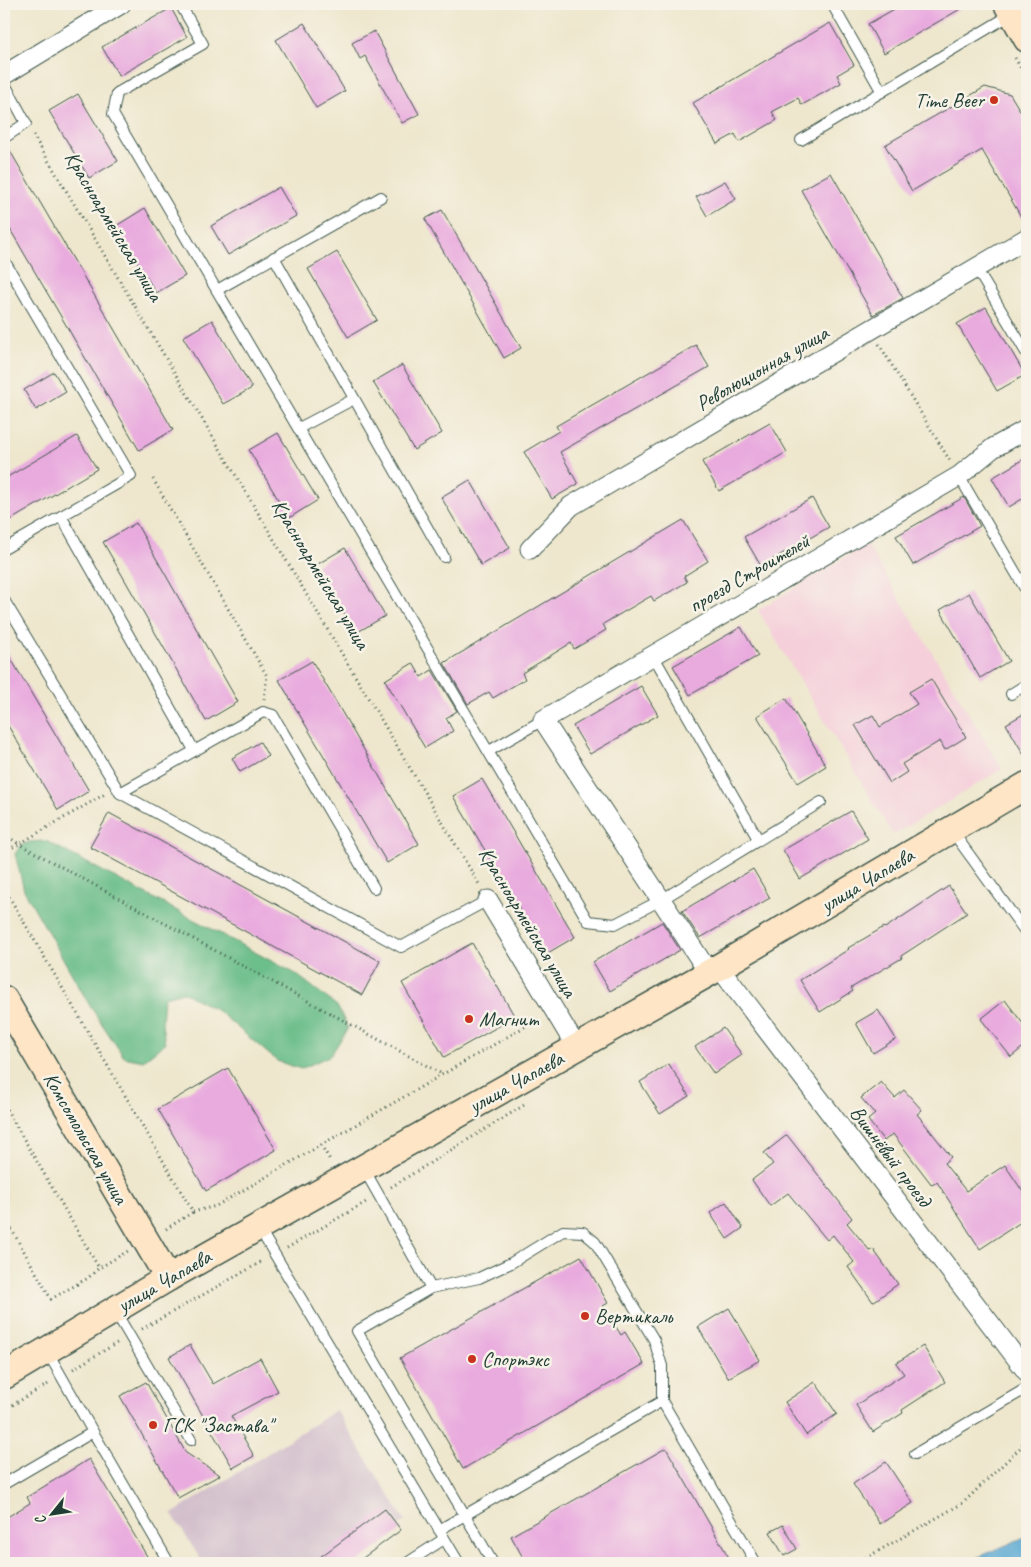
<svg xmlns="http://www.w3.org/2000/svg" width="1031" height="1567" font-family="Caveat,sans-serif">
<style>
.built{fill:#f5cfda}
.industrial{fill:#d1bdcb}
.forest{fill:#6cbe8a;stroke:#467e5f}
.water{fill:#59a8d3;stroke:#3c7284}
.building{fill:#e9abde}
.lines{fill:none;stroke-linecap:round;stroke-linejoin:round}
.lane-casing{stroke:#3e564b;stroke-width:12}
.street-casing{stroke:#3e564b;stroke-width:21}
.secondary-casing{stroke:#3e564b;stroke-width:29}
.path{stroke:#3e564b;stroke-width:3;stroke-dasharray:1 4;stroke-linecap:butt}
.lane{stroke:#fff;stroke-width:10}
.street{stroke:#fff;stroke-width:19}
.secondary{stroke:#fde5c5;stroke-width:26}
.poi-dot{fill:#c8321e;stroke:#f7f3e8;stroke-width:2}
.labels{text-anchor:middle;stroke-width:5;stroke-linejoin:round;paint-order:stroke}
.poi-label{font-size:21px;fill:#1f3d34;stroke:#f7f3e8;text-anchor:start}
.street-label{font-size:21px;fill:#1f3d34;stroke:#f7f3e8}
</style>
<rect width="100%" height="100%" fill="#f7f3e8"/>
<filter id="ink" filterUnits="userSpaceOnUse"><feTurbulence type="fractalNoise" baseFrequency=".02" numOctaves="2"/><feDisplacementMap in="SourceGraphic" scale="10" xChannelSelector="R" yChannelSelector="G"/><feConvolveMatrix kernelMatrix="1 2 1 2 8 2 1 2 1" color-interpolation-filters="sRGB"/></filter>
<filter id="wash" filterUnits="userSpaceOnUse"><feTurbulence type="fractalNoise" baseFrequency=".0096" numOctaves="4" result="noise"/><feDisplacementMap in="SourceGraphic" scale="20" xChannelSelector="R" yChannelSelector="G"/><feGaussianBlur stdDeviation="1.12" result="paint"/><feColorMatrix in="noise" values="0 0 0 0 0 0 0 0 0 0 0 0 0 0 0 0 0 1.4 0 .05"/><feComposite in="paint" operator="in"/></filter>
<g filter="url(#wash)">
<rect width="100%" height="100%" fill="#eee7cd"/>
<!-- built -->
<polygon class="built" points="867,544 1002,769 893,835 758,610"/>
<!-- industrial -->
<polygon class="industrial" points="336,1410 405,1521 398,1526 401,1530 356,1563 203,1563 172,1514"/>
<!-- forest -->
<path class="forest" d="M46,841L296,974L337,1006L348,1028L331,1055L301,1069L277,1061L218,1011L183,992L164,997L162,1024L165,1043L143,1061L124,1057L90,1006L24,890L15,854C23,840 31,842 46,841Z"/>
<!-- water -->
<polygon class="water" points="1027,1536 1027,1563 965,1563"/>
<g id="blocks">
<!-- building -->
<g class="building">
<polygon points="903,4 969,4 884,53 868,24"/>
<polygon points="171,8 187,37 119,76 102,47"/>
<polygon points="304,23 345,91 316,108 276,40"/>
<polygon points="830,23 854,65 837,75 841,83 802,105 798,98 772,112 777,120 739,142 735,134 717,144 693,103"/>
<polygon points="374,31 419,114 402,123 365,56 360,59 352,43"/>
<polygon points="985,87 1010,94 1027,122 1027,227 982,150 912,191 885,145"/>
<polygon points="78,94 118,161 89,178 49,111"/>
<polygon points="6,144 173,430 139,450 4,219 4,145"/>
<polygon points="831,173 903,298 873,315 801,190"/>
<polygon points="725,181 736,199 707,216 696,197"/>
<polygon points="279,187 296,216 228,255 211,226"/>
<polygon points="145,208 185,276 156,293 116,226"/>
<polygon points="442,210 521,348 504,358 425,219"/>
<polygon points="337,252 377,320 348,337 308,269"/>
<polygon points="986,307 1025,375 997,391 957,324"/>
<polygon points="212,320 252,388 223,404 183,337"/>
<polygon points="696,345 709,367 560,452 578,484 552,499 524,452 559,431 556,426"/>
<polygon points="402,365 442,433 414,450 373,382"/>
<polygon points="54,372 66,392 36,410 24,390"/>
<polygon points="770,423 787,452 719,491 702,462"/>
<polygon points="278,433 318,500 289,518 249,450"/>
<polygon points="77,436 97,469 4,524 4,479"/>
<polygon points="1027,457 1027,496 1009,507 992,478"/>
<polygon points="470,480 510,548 481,565 441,497"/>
<polygon points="964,497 980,526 913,565 896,536"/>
<polygon points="812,498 829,527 761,566 744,537"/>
<polygon points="683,520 708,561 684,576 687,582 654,601 651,596 603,624 606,630 574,649 571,643 522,673 525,679 493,698 489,692 468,704 444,663"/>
<polygon points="136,523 238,702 206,721 103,542"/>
<polygon points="345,548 385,616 356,633 316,565"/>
<polygon points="969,593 1009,661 980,678 940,610"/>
<polygon points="741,627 758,656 690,695 673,666"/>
<polygon points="4,647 89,791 58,810 4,719"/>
<polygon points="312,661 419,844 387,863 279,680"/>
<polygon points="413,663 421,677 432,670 457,711 446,718 453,731 425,748 385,680"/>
<polygon points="931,679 966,737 945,750 940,741 902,764 907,772 890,783 855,725 873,715 880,727 917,704 909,692"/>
<polygon points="641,686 658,715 590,754 573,726"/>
<polygon points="786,698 826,766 798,783 757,716"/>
<polygon points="1027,712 1027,760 1006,724"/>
<polygon points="260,742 268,756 240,772 232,758"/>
<polygon points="482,779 575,937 546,954 453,796"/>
<polygon points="851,811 868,839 800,879 783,850"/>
<polygon points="109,813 380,961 362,995 90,847"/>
<polygon points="753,869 770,898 700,938 682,911"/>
<polygon points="949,886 967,913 901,956 902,958 851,988 853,991 820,1012 800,980 849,949 848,948 884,927 885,928"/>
<polygon points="662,922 680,950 610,991 593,962"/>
<polygon points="472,943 515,1017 444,1057 402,983"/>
<polygon points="1005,1000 1027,1029 1027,1044 1011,1057 981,1019"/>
<polygon points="878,1010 896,1039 873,1053 856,1023"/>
<polygon points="723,1028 742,1055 714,1074 695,1047"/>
<polygon points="669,1064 689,1096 660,1114 640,1082"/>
<polygon points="228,1068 276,1150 206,1191 158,1109"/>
<polygon points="881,1082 895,1098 904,1090 922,1110 917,1114 951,1157 944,1163 966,1191 1005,1165 1027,1198 1027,1218 980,1249 937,1182 932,1185 893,1134 884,1141 868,1120 875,1114 861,1098"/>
<polygon points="787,1135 852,1218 847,1223 870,1251 873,1249 898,1284 873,1302 848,1267 854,1262 833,1235 827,1240 788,1193 770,1206 752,1180 773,1164 764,1153"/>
<polygon points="726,1202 743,1228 727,1239 710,1213"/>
<polygon points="581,1256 608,1303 603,1306 621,1335 625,1332 644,1364 463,1469 400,1358"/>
<polygon points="729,1308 760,1360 728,1378 698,1327"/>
<polygon points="190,1345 213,1384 260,1358 278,1391 231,1416 254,1456 233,1468 169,1357"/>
<polygon points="923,1346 945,1382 902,1410 903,1413 873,1432 856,1405 904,1374 896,1363"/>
<polygon points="146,1382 186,1453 220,1475 178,1498 120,1396"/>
<polygon points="815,1382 837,1414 806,1435 785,1402"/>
<polygon points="666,1448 732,1563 526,1563 511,1536"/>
<polygon points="89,1459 151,1563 4,1563 4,1519 30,1503 27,1497"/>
<polygon points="886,1462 913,1503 880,1524 853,1484"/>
<polygon points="385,1509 401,1530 356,1563 312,1563"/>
<polygon points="783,1525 797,1549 784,1556 770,1532"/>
</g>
</g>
</g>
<g filter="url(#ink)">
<use href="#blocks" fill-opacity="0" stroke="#3e564b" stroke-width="1"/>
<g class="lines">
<defs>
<g id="lane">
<polyline points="180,4 203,44 117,93 113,114 588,921 615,924 661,900 821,802"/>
<polyline points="832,4 882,92"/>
<polyline points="4,82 26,123 4,138"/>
<polyline points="801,140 1012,14"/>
<polyline points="274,257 444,557"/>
<polyline points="4,260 131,476 4,549"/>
<polyline points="976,268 1027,354"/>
<polyline points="217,290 381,197"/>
<polyline points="299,428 354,399"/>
<polyline points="959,476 1027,592"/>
<polyline points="61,516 194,750"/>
<polyline points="4,600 120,793 401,947 488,900"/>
<polyline points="653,655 758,839"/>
<polyline points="1011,694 1027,684"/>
<polyline points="489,751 543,720"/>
<polyline points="120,793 263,712 273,715 374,888"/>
<polyline points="952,831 1027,934"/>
<polyline points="364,1169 431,1288"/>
<polyline points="259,1228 459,1563"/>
<polyline points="115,1311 191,1440"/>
<polyline points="93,1432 169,1563"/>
<polyline points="915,1454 1027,1388"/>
<polyline points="4,1484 93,1432 47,1351"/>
<polyline points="439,1530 662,1401"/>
<polyline points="407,1563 444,1539"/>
<polyline points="493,1563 357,1331 431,1288 479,1278 511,1263 563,1231 583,1232 595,1242 654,1340 662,1366 662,1401 756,1563"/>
</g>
<g id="street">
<polyline points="4,75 121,4"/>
<polyline points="530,549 571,506 1027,238"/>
<polyline points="488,900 577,1048"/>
<polyline points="719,967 1027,1372"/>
<polyline points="709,973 543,720 959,476 993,448 1027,429"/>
</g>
<g id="secondary">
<polyline points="1007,4 1027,39"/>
<polyline points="4,999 168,1278"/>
<polyline points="4,1376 168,1278 709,973 1027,785"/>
</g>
</defs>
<!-- lane casing -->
<use href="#lane" class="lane-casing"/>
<!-- street casing -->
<use href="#street" class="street-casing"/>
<!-- secondary casing -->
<use href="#secondary" class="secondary-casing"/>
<!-- path -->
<g class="path">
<polyline points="1015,58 1027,79"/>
<polyline points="33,135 479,884"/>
<polyline points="879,344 950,461"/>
<polyline points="153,479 267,676 264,699"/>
<polyline points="4,834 19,844 105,794"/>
<polyline points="4,852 19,844 442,1074"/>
<polyline points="4,888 193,1212 216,1206 538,1019"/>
<polyline points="4,1105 99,1268"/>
<polyline points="321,1145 330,1160"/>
<polyline points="391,1187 526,1104"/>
<polyline points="4,1216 51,1299 88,1278 99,1268 128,1251"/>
<polyline points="166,1229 193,1212"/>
<polyline points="287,1248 366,1202"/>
<polyline points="142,1329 263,1261"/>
<polyline points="73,1369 117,1343"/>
<polyline points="4,1410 50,1383"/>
<polyline points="857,1563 963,1503 1020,1448 1027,1436"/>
</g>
<!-- lane -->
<use href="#lane" class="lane"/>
<!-- street -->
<use href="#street" class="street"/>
<!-- secondary -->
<use href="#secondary" class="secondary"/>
</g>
</g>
<!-- markers -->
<g class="poi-dot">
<circle cx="994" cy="100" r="5"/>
<circle cx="469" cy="1019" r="5"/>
<circle cx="585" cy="1316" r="5"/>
<circle cx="472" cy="1359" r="5"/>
<circle cx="153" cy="1425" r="5"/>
</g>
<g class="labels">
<!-- poi labels -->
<g class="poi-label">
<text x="984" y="107" text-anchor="end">Time Beer</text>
<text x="479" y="1026">Магнит</text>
<text x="595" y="1323">Вертикаль</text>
<text x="482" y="1366">Спортэкс</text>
<text x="163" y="1432">ГСК "Застава"</text>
</g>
<!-- street labels -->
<g class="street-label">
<text transform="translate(114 226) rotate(59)" y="7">Красноармейская улица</text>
<text transform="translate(762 368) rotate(-30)" y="7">Революционная улица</text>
<text transform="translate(749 573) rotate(-30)" y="7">проезд Строителей</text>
<text transform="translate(321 574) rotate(59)" y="7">Красноармейская улица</text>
<text transform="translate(867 880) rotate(-31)" y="7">улица Чапаева</text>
<text transform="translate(528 922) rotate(59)" y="7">Красноармейская улица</text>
<text transform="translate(516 1082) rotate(-29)" y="7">улица Чапаева</text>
<text transform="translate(86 1138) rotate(60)" y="7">Комсомольская улица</text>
<text transform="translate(891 1156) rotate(53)" y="7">Вишнёвый проезд</text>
<text transform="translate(164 1281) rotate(-30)" y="7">улица Чапаева</text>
</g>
</g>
<!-- margin -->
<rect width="1031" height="1567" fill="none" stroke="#f7f3e8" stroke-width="20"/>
<!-- north arrow -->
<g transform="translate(52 1514) rotate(240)" stroke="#f7f3e8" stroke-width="4" paint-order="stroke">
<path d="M0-4L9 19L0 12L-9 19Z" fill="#1f3d34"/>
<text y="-8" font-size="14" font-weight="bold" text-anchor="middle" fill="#1f3d34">С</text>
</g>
</svg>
